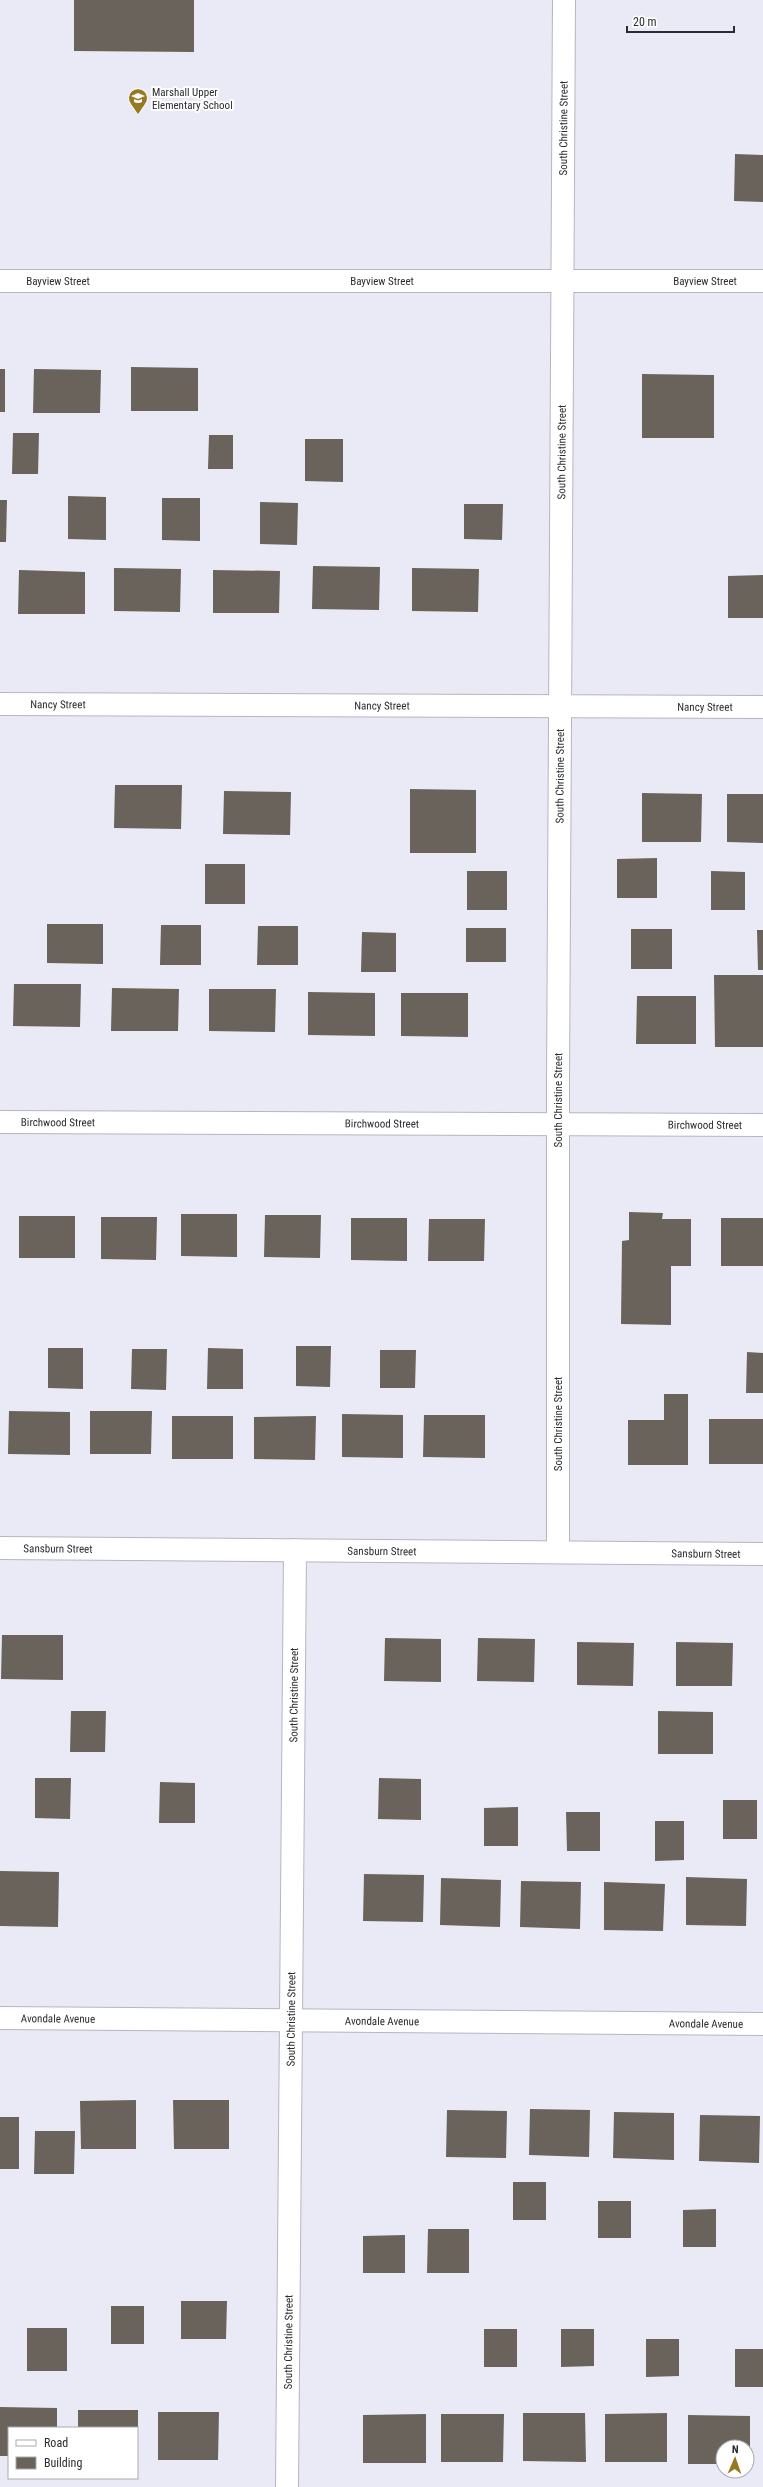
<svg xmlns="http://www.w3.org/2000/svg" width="763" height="2487" viewBox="0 0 763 2487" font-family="'Roboto Condensed',sans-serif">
<rect width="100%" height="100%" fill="#e9eaf5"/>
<g fill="#69635b">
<polygon points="74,0 194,0 194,52 74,51"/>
<polygon points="735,154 763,155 763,202 734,201"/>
<polygon points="131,367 198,368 198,411 131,411"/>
<rect x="0" y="369" width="5" height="43"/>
<polygon points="34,369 101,370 100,413 33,413"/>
<polygon points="642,374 714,375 714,438 642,438"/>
<polygon points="13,433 39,433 38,474 12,474"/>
<polygon points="209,435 233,435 233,469 208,469"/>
<polygon points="305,439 343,439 343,482 305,481"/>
<polygon points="68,496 106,497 106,540 68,539"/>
<polygon points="162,498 200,498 200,541 162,540"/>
<polygon points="0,500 7,500 6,542 0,542"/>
<polygon points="260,502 298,503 297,545 260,544"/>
<polygon points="464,504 503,504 502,540 464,539"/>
<polygon points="313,566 380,567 379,610 312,609"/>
<polygon points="114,568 181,569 180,612 114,611"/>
<polygon points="412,568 479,569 478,612 412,611"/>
<polygon points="19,570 85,572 85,614 18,614"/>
<polygon points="213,570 280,571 279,613 213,613"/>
<polygon points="763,575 763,618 728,618 728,576"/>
<polygon points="115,785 182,785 181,829 114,828"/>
<polygon points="410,789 476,790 476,853 410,853"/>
<polygon points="224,791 291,792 290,835 223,834"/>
<polygon points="642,793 702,794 701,842 642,842"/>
<polygon points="727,794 763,794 763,843 727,842"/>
<polygon points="657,858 657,898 617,898 617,859"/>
<rect x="205" y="864" width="40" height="40"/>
<rect x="467" y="871" width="40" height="39"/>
<polygon points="711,871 745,872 745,910 711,910"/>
<polygon points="47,924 103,924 103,964 47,963"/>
<polygon points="161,925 201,925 201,965 160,965"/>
<polygon points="258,926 298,926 298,965 257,965"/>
<rect x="466" y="928" width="40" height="34"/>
<rect x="631" y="929" width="41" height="40"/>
<polygon points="757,930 763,930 763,970 758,970"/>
<polygon points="362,932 396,933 396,972 361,972"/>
<polygon points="714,975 763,975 763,1047 715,1047"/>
<polygon points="14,984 81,984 80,1027 13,1026"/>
<polygon points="112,988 179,989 178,1031 111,1031"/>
<polygon points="209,989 276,989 275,1032 209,1031"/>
<polygon points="308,992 375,993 375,1036 308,1035"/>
<polygon points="401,993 468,993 468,1037 401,1036"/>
<polygon points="637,996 696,996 696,1044 636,1044"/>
<polygon points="629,1212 663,1213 662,1219 691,1219 691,1266 671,1266 671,1325 621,1324 622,1241 629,1240"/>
<polygon points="181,1214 237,1214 237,1257 181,1256"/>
<polygon points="265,1215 321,1215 320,1258 264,1257"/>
<rect x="19" y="1216" width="56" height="42"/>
<polygon points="101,1217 157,1217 156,1260 101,1259"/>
<polygon points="351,1218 407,1218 407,1261 351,1260"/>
<rect x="721" y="1218" width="42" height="48"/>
<polygon points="429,1219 485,1219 484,1261 428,1261"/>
<polygon points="296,1346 331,1346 330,1387 296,1386"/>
<polygon points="48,1348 83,1348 83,1389 48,1388"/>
<polygon points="208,1348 243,1349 243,1389 207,1389"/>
<polygon points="132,1349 167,1349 166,1390 131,1389"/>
<polygon points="380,1350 416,1350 415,1388 380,1388"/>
<polygon points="747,1352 763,1353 763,1393 746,1393"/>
<polygon points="664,1394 688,1394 688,1465 628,1465 628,1420 664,1420"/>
<polygon points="9,1411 70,1412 70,1455 8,1454"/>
<polygon points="90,1411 152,1411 151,1454 90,1454"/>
<polygon points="342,1414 403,1415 403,1458 342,1457"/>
<polygon points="424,1415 485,1415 485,1458 423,1457"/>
<rect x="172" y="1416" width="61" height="43"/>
<polygon points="316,1416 315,1460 254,1459 254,1417"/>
<rect x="709" y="1419" width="54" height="45"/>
<polygon points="2,1635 63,1635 63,1680 1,1679"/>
<polygon points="385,1638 441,1639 441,1682 384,1681"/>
<polygon points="478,1638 535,1639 534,1682 477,1681"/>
<polygon points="577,1642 634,1643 633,1686 577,1685"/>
<polygon points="676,1642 733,1643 732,1686 676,1686"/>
<polygon points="71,1711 106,1711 105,1752 70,1752"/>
<polygon points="658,1711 713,1712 713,1754 658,1754"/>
<polygon points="35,1778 71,1778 70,1819 35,1818"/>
<polygon points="379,1778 421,1779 421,1820 378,1819"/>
<polygon points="160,1782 195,1783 195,1823 159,1823"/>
<rect x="723" y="1800" width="34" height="39"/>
<polygon points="518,1807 518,1846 484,1846 484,1808"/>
<polygon points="566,1812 600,1812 600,1851 567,1851"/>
<polygon points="655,1821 684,1821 684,1860 655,1861"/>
<polygon points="0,1871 59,1872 58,1927 0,1926"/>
<polygon points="364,1874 424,1875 423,1922 363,1921"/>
<polygon points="686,1877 747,1879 746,1926 686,1925"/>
<polygon points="441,1878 501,1880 500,1927 440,1925"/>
<polygon points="521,1881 581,1882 580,1929 520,1927"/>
<polygon points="604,1882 665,1884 663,1931 604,1930"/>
<polygon points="136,2100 136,2149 81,2149 80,2101"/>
<polygon points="173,2100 229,2100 229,2149 174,2149"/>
<polygon points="530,2109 590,2110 589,2157 529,2155"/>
<polygon points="447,2110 507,2111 506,2158 446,2157"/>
<polygon points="614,2112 674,2113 674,2160 613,2158"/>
<polygon points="700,2115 760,2116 759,2163 699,2161"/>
<rect x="0" y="2117" width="19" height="52"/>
<polygon points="35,2131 75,2131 74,2174 34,2174"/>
<rect x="513" y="2182" width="33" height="38"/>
<rect x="598" y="2201" width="33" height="37"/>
<polygon points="716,2209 716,2247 683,2247 683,2210"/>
<polygon points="428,2229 469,2229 469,2273 427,2273"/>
<polygon points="405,2235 405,2273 363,2273 363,2236"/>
<polygon points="181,2301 227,2301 226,2339 181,2339"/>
<rect x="111" y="2306" width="33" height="38"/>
<rect x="27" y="2328" width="40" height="43"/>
<rect x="484" y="2329" width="33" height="38"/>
<polygon points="561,2329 594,2329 594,2366 561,2367"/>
<polygon points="646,2339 679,2339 679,2376 646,2377"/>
<rect x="735" y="2349" width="28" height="38"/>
<polygon points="0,2407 57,2408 57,2428 9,2428 9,2456 0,2456"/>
<rect x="78" y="2410" width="60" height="18"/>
<polygon points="158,2412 219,2412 218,2460 158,2460"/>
<polygon points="523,2413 585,2413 586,2462 523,2461"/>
<polygon points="667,2413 667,2462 605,2462 605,2414"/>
<polygon points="426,2414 426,2463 363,2463 363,2415"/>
<polygon points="441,2414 504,2414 503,2462 441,2462"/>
<polygon points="688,2415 750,2416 750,2464 747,2464 747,2447 723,2447 723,2464 688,2464"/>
</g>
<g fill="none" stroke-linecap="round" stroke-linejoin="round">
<defs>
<g id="minor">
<path id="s1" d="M0,281H763"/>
<path id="s2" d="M0,704L763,707"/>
<path id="s3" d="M0,1122L763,1125"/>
<path id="s4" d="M0,1548L763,1554"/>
<path id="s5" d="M558,1552V1082L564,0"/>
<path id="s6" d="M287,2487L295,1550"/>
</g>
<g id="tertiary">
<path id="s7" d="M0,2018L763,2024"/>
</g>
</defs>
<use href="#minor" stroke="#b5b6c0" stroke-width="24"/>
<use href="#tertiary" stroke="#b5b6c0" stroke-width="24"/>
<use href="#minor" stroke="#fff" stroke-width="22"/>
<use href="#tertiary" stroke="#fff" stroke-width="22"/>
</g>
<defs>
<symbol id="school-pin" viewBox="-11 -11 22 30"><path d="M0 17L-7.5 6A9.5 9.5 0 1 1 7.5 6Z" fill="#987921" stroke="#fff"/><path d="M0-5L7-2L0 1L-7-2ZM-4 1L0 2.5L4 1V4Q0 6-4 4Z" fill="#fff"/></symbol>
</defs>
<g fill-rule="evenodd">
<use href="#school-pin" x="127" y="87" width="22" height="30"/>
</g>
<g text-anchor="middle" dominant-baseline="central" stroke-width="4" stroke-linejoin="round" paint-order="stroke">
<g font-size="11" fill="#2b2c30" stroke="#fff" text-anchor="start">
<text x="152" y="92">Marshall Upper<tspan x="152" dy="13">Elementary School</tspan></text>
</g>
<g font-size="11" fill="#2b2c30" stroke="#fff">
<text stroke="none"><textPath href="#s5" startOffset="1424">South Christine Street</textPath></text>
<text stroke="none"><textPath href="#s1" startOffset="58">Bayview Street</textPath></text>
<text stroke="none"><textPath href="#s1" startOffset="382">Bayview Street</textPath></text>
<text stroke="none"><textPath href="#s1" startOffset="705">Bayview Street</textPath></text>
<text stroke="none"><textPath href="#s5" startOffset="1100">South Christine Street</textPath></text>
<text stroke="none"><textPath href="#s2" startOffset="58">Nancy Street</textPath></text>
<text stroke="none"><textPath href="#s2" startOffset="382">Nancy Street</textPath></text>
<text stroke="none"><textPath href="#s2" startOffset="705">Nancy Street</textPath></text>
<text stroke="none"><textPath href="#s5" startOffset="776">South Christine Street</textPath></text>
<text stroke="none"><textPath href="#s5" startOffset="452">South Christine Street</textPath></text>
<text stroke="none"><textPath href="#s3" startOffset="58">Birchwood Street</textPath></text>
<text stroke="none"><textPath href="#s3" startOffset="382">Birchwood Street</textPath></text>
<text stroke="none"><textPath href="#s3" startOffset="705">Birchwood Street</textPath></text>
<text transform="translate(558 1424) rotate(-90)">South Christine Street</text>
<text stroke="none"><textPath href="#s4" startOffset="58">Sansburn Street</textPath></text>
<text stroke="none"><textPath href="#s4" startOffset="382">Sansburn Street</textPath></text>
<text stroke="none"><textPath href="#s4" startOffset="706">Sansburn Street</textPath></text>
<text stroke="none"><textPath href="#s6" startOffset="792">South Christine Street</textPath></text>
<text stroke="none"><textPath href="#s7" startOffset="58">Avondale Avenue</textPath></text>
<text stroke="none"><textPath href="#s6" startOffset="468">South Christine Street</textPath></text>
<text stroke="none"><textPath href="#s7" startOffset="382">Avondale Avenue</textPath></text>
<text stroke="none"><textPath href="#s7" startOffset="706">Avondale Avenue</textPath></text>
<text stroke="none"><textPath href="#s6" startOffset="145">South Christine Street</textPath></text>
</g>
</g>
<rect x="8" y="2427" width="130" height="52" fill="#ffffff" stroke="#aaabac"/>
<rect x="16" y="2440" width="20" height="6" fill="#ffffff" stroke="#aaabac"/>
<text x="44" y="2447" font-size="12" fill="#2b2c30">Road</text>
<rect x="16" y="2457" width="20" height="12" fill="#69635b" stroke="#aaabac"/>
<text x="44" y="2467" font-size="12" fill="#2b2c30">Building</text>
<g transform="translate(735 2459) rotate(2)"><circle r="19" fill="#ffffff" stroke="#aaabac"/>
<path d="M0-3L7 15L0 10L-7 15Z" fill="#987921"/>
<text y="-6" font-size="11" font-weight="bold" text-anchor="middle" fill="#2b2c30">N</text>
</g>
<path d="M627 26v6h107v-6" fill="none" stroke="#2b2c30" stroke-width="2"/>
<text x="633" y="26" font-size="12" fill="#2b2c30" stroke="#ffffff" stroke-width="3" paint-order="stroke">20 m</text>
</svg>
